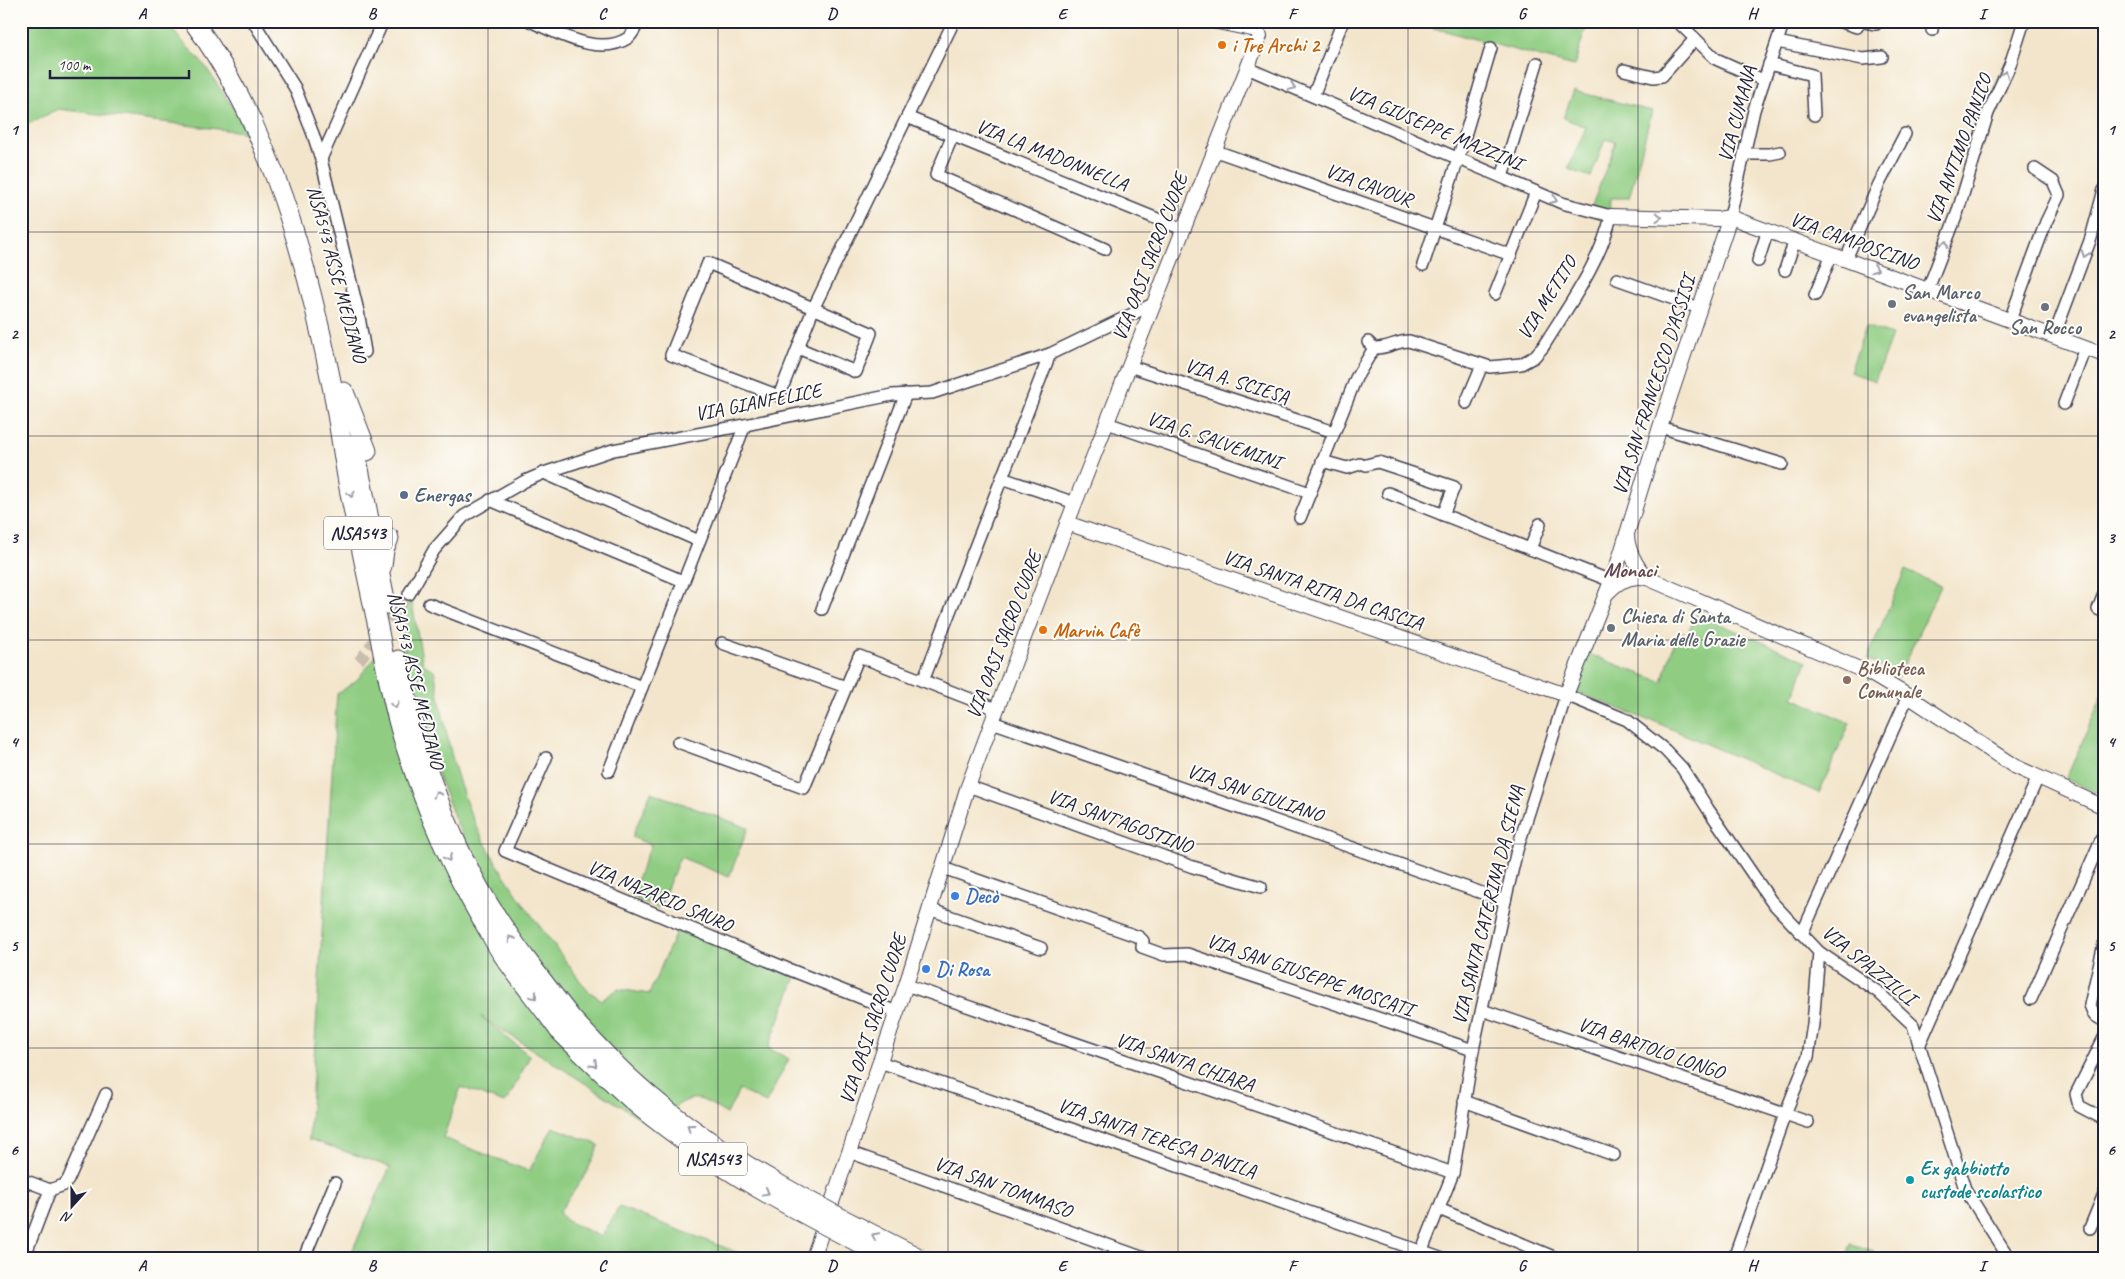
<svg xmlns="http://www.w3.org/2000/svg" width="2125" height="1279" viewBox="0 0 2125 1279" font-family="Caveat,sans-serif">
<rect width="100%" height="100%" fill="#fdfcf7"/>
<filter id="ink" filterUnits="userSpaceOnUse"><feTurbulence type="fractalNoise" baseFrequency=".02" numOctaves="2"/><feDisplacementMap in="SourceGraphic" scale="10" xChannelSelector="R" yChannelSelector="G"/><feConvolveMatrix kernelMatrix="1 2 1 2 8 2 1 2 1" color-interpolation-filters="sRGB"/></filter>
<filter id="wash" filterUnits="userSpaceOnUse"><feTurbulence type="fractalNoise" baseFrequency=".0096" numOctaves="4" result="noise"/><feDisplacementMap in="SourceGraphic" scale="20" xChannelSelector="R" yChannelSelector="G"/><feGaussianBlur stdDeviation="1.12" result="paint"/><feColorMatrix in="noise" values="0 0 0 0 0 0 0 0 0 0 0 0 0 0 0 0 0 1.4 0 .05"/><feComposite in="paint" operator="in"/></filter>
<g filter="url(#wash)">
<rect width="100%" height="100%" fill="#f3e5cb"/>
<g fill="#90cd83" stroke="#59785f">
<polygon points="21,21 164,21 205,66 250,133 58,109 21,128"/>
<polygon points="1408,21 1588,21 1574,66"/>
<polygon points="1574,91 1652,111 1629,198 1611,198 1610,212 1591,208 1616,142 1605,139 1591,177 1568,169 1586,127 1563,118"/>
<polygon points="1866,326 1892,335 1875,381 1850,372"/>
<polygon points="1905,570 1941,586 1898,677 1867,659"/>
<path d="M411,597L423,664L434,670C443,714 450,760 466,802C491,868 546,933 587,990L602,1000L618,989L649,994L678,928L796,977L768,1048L789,1059L766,1103L739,1090L727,1114C719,1110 708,1101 699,1099C682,1096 664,1117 652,1126L480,1016L530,1056L509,1097L504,1103L461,1087L443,1138L529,1171L553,1127L599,1145L586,1174L559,1212L565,1220L601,1237L619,1207L752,1258H349L390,1167L309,1139L337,694L356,681L377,655L398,740L500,911L457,824L439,778L415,697L405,656L400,615Z"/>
<polygon points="1696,614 1807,661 1793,698 1850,723 1819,793 1651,720 1650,721 1575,691 1589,654 1662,682 1678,631 1688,634"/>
<polygon points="2102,696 2104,697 2104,796 2066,779"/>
<polygon points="651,792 748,828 729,877 680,857 659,908 630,896 651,845 632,837"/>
<polygon points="1851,1244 1874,1251 1872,1258 1846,1258"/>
</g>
</g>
<g filter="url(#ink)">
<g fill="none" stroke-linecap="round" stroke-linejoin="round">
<polyline stroke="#c9beae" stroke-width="11" stroke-dasharray="11 5.5" stroke-linecap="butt" points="359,661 409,594"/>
<defs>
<g id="minor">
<polyline points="253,21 295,88 313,134 321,159 358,311 365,352"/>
<path d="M530,21C558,33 599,57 628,38C633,34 636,26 639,21"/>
<polyline points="1677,21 1716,59 1763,80"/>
<polyline points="1838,21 1857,27 1860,21 1876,24"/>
<polyline points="2103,21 2104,21"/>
<polyline points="1932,30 1933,21"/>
<polyline points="1777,42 1863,59 1882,57"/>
<polyline points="1769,64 1812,75 1814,115"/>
<path d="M1247,68L1562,203L1611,216C1600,264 1568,306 1543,347L1534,357L1521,364L1490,367L1409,341C1397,341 1386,349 1374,348L1368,342"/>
<polyline points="1624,70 1653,77 1662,76 1695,39"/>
<polyline points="1313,96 1343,21"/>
<polyline points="907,117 1182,229"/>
<polyline points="953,135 936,175 1105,249"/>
<polyline points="1213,150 1511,255"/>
<polyline points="1745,154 1770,154 1780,152"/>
<polyline points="321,159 383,21"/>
<polyline points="1502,177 1537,63"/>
<polyline points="1730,217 1754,110 1784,21"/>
<polyline points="1846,259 1879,184 1905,134"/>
<polyline points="1758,261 1768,230"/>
<polyline points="1423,265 1458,159 1491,48"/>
<polyline points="1785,270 1795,240"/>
<polyline points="1617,279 1699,308"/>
<polyline points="1928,289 1957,214 1988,113 2010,65 2024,21"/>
<polyline points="1495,294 1536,192"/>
<polyline points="1815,295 1832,254"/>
<polyline points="2010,320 2046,222 2059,195 2053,181 2035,169"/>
<polyline points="2054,336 2091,238 2104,190"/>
<polyline points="798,348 856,372 871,333 708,263 671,355 779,396 814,307 954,21"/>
<polyline points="1129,366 1334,432"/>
<polyline points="1466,403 1482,365"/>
<polyline points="2064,404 2085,348"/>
<polyline points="1107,423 1310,493"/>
<polyline points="1660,427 1782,464"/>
<polyline points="1322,461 1347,468 1360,464"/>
<polyline points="1366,465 1378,462 1454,487 1443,515"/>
<polyline points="544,473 699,541"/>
<polyline points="1002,478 1075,503"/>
<polyline points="1388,493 1611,581"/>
<polyline points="490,500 683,581"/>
<polyline points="1300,518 1356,378 1374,348"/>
<polyline points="1530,549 1540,524"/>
<polyline points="409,594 434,550 464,516 525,481 544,473 613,450 745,425 892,395 932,393 1050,354 1153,304"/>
<polyline points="2104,594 2098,609 2104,612"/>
<polyline points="429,604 642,687"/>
<polyline points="822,609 906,394"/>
<polyline points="722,643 846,687"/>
<polyline points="923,681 1050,354"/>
<polyline points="992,722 1505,901"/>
<polyline points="678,742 804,788 859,656 996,709"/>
<polyline points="546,758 505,851 788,969 897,1012"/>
<polyline points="609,771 745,425"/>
<polyline points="968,786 1193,867 1261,887"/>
<polyline points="943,868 1139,937 1143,941 1142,947 1164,955 1187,954 1473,1050"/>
<polyline points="929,909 1041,948"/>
<polyline points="1802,934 1908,696"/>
<polyline points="2104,944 2090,1005 2094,1015 2104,1021"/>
<polyline points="906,985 1453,1173"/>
<polyline points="2031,999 2104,833"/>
<polyline points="1482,1010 1808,1122"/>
<polyline points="2104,1038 2076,1094 2079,1106 2104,1119"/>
<polyline points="1919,1046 2038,777"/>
<polyline points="880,1062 1440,1258"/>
<polyline points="1464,1101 1614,1155"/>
<polyline points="849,1152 1144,1258"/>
<polyline points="21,1179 50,1190 24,1258"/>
<polyline points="50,1190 64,1185 68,1180 106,1094"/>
<polyline points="1439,1209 1556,1258"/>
<polyline points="2090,1228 2104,1194"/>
<polyline points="304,1258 335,1183"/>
<polyline points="1419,1258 1453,1173 1473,1050 1505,901 1517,850 1566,695 1627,720 1665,750 1682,768 1708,809 1771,901 1819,952 1878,992 1913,1025 1965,1189 2009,1258"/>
<polyline points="1734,1258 1785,1114 1808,1057 1813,1024 1819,952"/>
</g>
<g id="tertiary">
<polyline points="1213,21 1256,30"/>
<polyline points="1611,216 1718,219 1730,217 2104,355"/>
<polyline points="1067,523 1566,695 1617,566 1660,427 1730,217"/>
<path d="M1627,534C1627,549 1636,567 1647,578"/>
<path d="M1606,594C1617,582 1631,574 1647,578L1871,674L1908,696L2014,766L2104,807"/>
<polyline points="813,1258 906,985 967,789 992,722 1075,503 1260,36"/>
</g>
<g id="trunk">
<path d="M193,21C272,129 307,261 333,391C339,423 343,455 349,488C358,534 368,580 378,627C385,664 392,702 403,738C423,802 448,861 481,918C489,930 495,944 503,955C521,981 541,1005 559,1030"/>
<polyline points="344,392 367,451"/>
<polyline points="354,444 386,604"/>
<polyline points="382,566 384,550 389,538"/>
<path d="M398,660C416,745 444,831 489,905C514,945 543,982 572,1019"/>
</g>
</defs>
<use href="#minor" stroke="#413f51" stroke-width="14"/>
<use href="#tertiary" stroke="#413f51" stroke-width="16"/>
<use href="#trunk" stroke="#413f51" stroke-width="21"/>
<use href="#minor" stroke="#fff" stroke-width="11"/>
<use href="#tertiary" stroke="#fff" stroke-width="14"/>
<use href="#trunk" stroke="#fff" stroke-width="19"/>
<defs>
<g id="trunk-bridge">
<path d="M572,1019C597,1046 622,1073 650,1096C730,1164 826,1211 919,1258"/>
<path d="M559,1030C585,1056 611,1082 639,1106C714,1168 802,1214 889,1258"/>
</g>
</defs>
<use href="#trunk-bridge" stroke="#413f51" stroke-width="21" stroke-linecap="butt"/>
<use href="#trunk-bridge" stroke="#fff" stroke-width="19"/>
</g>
<defs><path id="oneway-chevron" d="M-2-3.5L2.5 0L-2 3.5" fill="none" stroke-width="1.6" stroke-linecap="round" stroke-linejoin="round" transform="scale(1.25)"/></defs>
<g stroke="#9c9ca7">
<use href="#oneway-chevron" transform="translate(2005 74) rotate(-66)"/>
<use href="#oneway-chevron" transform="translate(1292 87) rotate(23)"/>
<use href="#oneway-chevron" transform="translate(1554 200) rotate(23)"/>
<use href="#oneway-chevron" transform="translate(1659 217) rotate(2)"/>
<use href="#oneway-chevron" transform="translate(1945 244) rotate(-68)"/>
<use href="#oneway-chevron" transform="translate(2085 254) rotate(110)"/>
<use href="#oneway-chevron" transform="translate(1875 269) rotate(20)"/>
<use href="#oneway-chevron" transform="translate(351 494) rotate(79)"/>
<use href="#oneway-chevron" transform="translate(395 705) rotate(75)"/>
<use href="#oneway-chevron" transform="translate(437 794) rotate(-109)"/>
<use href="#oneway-chevron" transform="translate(448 858) rotate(65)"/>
<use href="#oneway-chevron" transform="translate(511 939) rotate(-123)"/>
<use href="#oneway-chevron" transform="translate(534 996) rotate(53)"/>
<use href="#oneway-chevron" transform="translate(594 1064) rotate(44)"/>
<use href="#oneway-chevron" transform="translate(690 1127) rotate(-144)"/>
<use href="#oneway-chevron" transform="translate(766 1192) rotate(29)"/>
<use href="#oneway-chevron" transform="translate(875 1236) rotate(-153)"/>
</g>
</g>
<path fill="none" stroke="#22223b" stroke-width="1" stroke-opacity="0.55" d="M258,21V1258M488,21V1258M718,21V1258M948,21V1258M1178,21V1258M1408,21V1258M1638,21V1258M1868,21V1258M21,232H2104M21,436H2104M21,640H2104M21,844H2104M21,1048H2104"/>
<g fill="#e8710a" stroke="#fdfcf7" stroke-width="2">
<circle cx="1222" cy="45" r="5"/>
<circle cx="1043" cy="630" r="5"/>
</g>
<g fill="#6b7280" stroke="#fdfcf7" stroke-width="2">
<circle cx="1892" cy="304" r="5"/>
<circle cx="2045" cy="307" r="5"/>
<circle cx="1611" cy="628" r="5"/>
</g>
<circle fill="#5c6f8a" stroke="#fdfcf7" stroke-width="2" cx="404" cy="495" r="5"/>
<circle fill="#8d6e63" stroke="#fdfcf7" stroke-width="2" cx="1847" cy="680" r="5"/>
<g fill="#3f7fe0" stroke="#fdfcf7" stroke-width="2">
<circle cx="955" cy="896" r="5"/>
<circle cx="926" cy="969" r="5"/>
</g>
<circle fill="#0f9aa8" stroke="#fdfcf7" stroke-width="2" cx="1910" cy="1180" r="5"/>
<g text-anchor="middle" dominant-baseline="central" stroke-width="4" stroke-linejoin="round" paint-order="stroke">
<g fill="#fdfcf7" stroke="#646373" stroke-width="1">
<rect x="324" y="516.5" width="68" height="33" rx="4"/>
<rect x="679" y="1142.5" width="68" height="33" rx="4"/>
</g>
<g font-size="19" font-weight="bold" fill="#22223b">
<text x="358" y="533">NSA543</text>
<text x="713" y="1159">NSA543</text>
</g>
<g font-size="20" font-weight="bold" fill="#c56008" stroke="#fdfcf7" text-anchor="start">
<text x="1232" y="45">i Tre Archi 2</text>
<text x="1053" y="630">Marvin Cafè</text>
</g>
<g font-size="20" fill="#22223b" stroke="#fdfcf7">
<text transform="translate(1737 114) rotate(-75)">VIA CUMANA</text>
<text transform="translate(1435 128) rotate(23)">VIA GIUSEPPE MAZZINI</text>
<text transform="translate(1959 149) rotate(-70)">VIA ANTIMO PANICO</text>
<text transform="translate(1052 155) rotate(22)">VIA LA MADONNELLA</text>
<text transform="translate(1369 185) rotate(20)">VIA CAVOUR</text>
<text transform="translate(1854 241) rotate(20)">VIA CAMPOSCINO</text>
<text transform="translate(1150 257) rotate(-69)">VIA OASI SACRO CUORE</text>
<text transform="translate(337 274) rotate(75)">NSA543 ASSE MEDIANO</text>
<text transform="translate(1547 298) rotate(-58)">VIA METITO</text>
<text transform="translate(1237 381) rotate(18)">VIA A. SCIESA</text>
<text transform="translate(1654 385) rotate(-72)">VIA SAN FRANCESCO D'ASSISI</text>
<text transform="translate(758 402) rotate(-11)">VIA GIANFELICE</text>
<text transform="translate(1214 440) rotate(19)">VIA G. SALVEMINI</text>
<text transform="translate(1323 590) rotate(19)">VIA SANTA RITA DA CASCIA</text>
<text transform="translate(1004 635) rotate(-69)">VIA OASI SACRO CUORE</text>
<text transform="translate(416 680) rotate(76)">NSA543 ASSE MEDIANO</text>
<text transform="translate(1255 793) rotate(19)">VIA SAN GIULIANO</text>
<text transform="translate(1120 821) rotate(20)">VIA SANT'AGOSTINO</text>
<text transform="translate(660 896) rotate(23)">VIA NAZARIO SAURO</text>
<text transform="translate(1488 905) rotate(-76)">VIA SANTA CATERINA DA SIENA</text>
<text transform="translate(1869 965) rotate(39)">VIA SPAZZILLI</text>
<text transform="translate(1310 975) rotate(19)">VIA SAN GIUSEPPE MOSCATI</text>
<text transform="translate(873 1019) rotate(-72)">VIA OASI SACRO CUORE</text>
<text transform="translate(1651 1048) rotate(19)">VIA BARTOLO LONGO</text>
<text transform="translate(1185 1062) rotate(19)">VIA SANTA CHIARA</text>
<text transform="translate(1157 1138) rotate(19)">VIA SANTA TERESA D'AVILA</text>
<text transform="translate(1003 1187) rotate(20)">VIA SAN TOMMASO</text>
</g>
<g font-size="20" font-weight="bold" fill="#5b616d" stroke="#fdfcf7" text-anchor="start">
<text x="1902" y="292">San Marco<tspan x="1902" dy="23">evangelista</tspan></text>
<text x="2045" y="327" text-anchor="middle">San Rocco</text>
<text x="1621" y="616">Chiesa di Santa<tspan x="1621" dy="23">Maria delle Grazie</tspan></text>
</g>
<g font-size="20" font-weight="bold" fill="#4e5e75" stroke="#fdfcf7" text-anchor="start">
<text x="414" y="495">Energas</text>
</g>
<g font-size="20" font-weight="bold" fill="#785e54" stroke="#fdfcf7" text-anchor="start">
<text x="1857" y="668">Biblioteca<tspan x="1857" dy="23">Comunale</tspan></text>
</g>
<g font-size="20" font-weight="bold" fill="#366cbe" stroke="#fdfcf7" text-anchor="start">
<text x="965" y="896">Decò</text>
<text x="936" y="969">Di Rosa</text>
</g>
<g font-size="20" font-weight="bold" fill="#0d838f" stroke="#fdfcf7" text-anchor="start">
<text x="1920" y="1168">Ex gabbiotto<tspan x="1920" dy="23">custode scolastico</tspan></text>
</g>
<g font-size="21" font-weight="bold" fill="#654853" stroke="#fdfcf7">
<text x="1630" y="570">Monaci</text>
</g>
</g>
<rect width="2125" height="1279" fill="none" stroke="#fdfcf7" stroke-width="55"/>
<g transform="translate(72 1206) rotate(201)" stroke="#fdfcf7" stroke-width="4" paint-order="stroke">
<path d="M0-4L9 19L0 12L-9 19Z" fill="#22223b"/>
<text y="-8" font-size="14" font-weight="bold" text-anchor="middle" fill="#22223b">N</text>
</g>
<path d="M50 70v8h139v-8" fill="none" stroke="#22223b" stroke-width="2.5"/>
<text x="58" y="70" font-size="15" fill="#22223b" stroke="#fdfcf7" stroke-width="4" paint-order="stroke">100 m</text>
<rect x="28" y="28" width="2070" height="1224" fill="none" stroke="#22223b" stroke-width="2"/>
<g font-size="16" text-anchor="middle" font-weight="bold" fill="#22223b">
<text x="142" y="19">A</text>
<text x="372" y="19">B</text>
<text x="602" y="19">C</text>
<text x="832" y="19">D</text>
<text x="1062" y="19">E</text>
<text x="1292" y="19">F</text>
<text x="1522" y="19">G</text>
<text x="1752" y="19">H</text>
<text x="1982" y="19">I</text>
<text x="14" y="135">1</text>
<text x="2111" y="135">1</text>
<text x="14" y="339">2</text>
<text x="2111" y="339">2</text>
<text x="14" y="543">3</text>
<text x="2111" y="543">3</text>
<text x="14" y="747">4</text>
<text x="2111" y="747">4</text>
<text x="14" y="951">5</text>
<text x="2111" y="951">5</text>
<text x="14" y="1155">6</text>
<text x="2111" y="1155">6</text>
<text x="142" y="1271">A</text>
<text x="372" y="1271">B</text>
<text x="602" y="1271">C</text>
<text x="832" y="1271">D</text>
<text x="1062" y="1271">E</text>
<text x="1292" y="1271">F</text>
<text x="1522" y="1271">G</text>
<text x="1752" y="1271">H</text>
<text x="1982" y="1271">I</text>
</g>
</svg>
